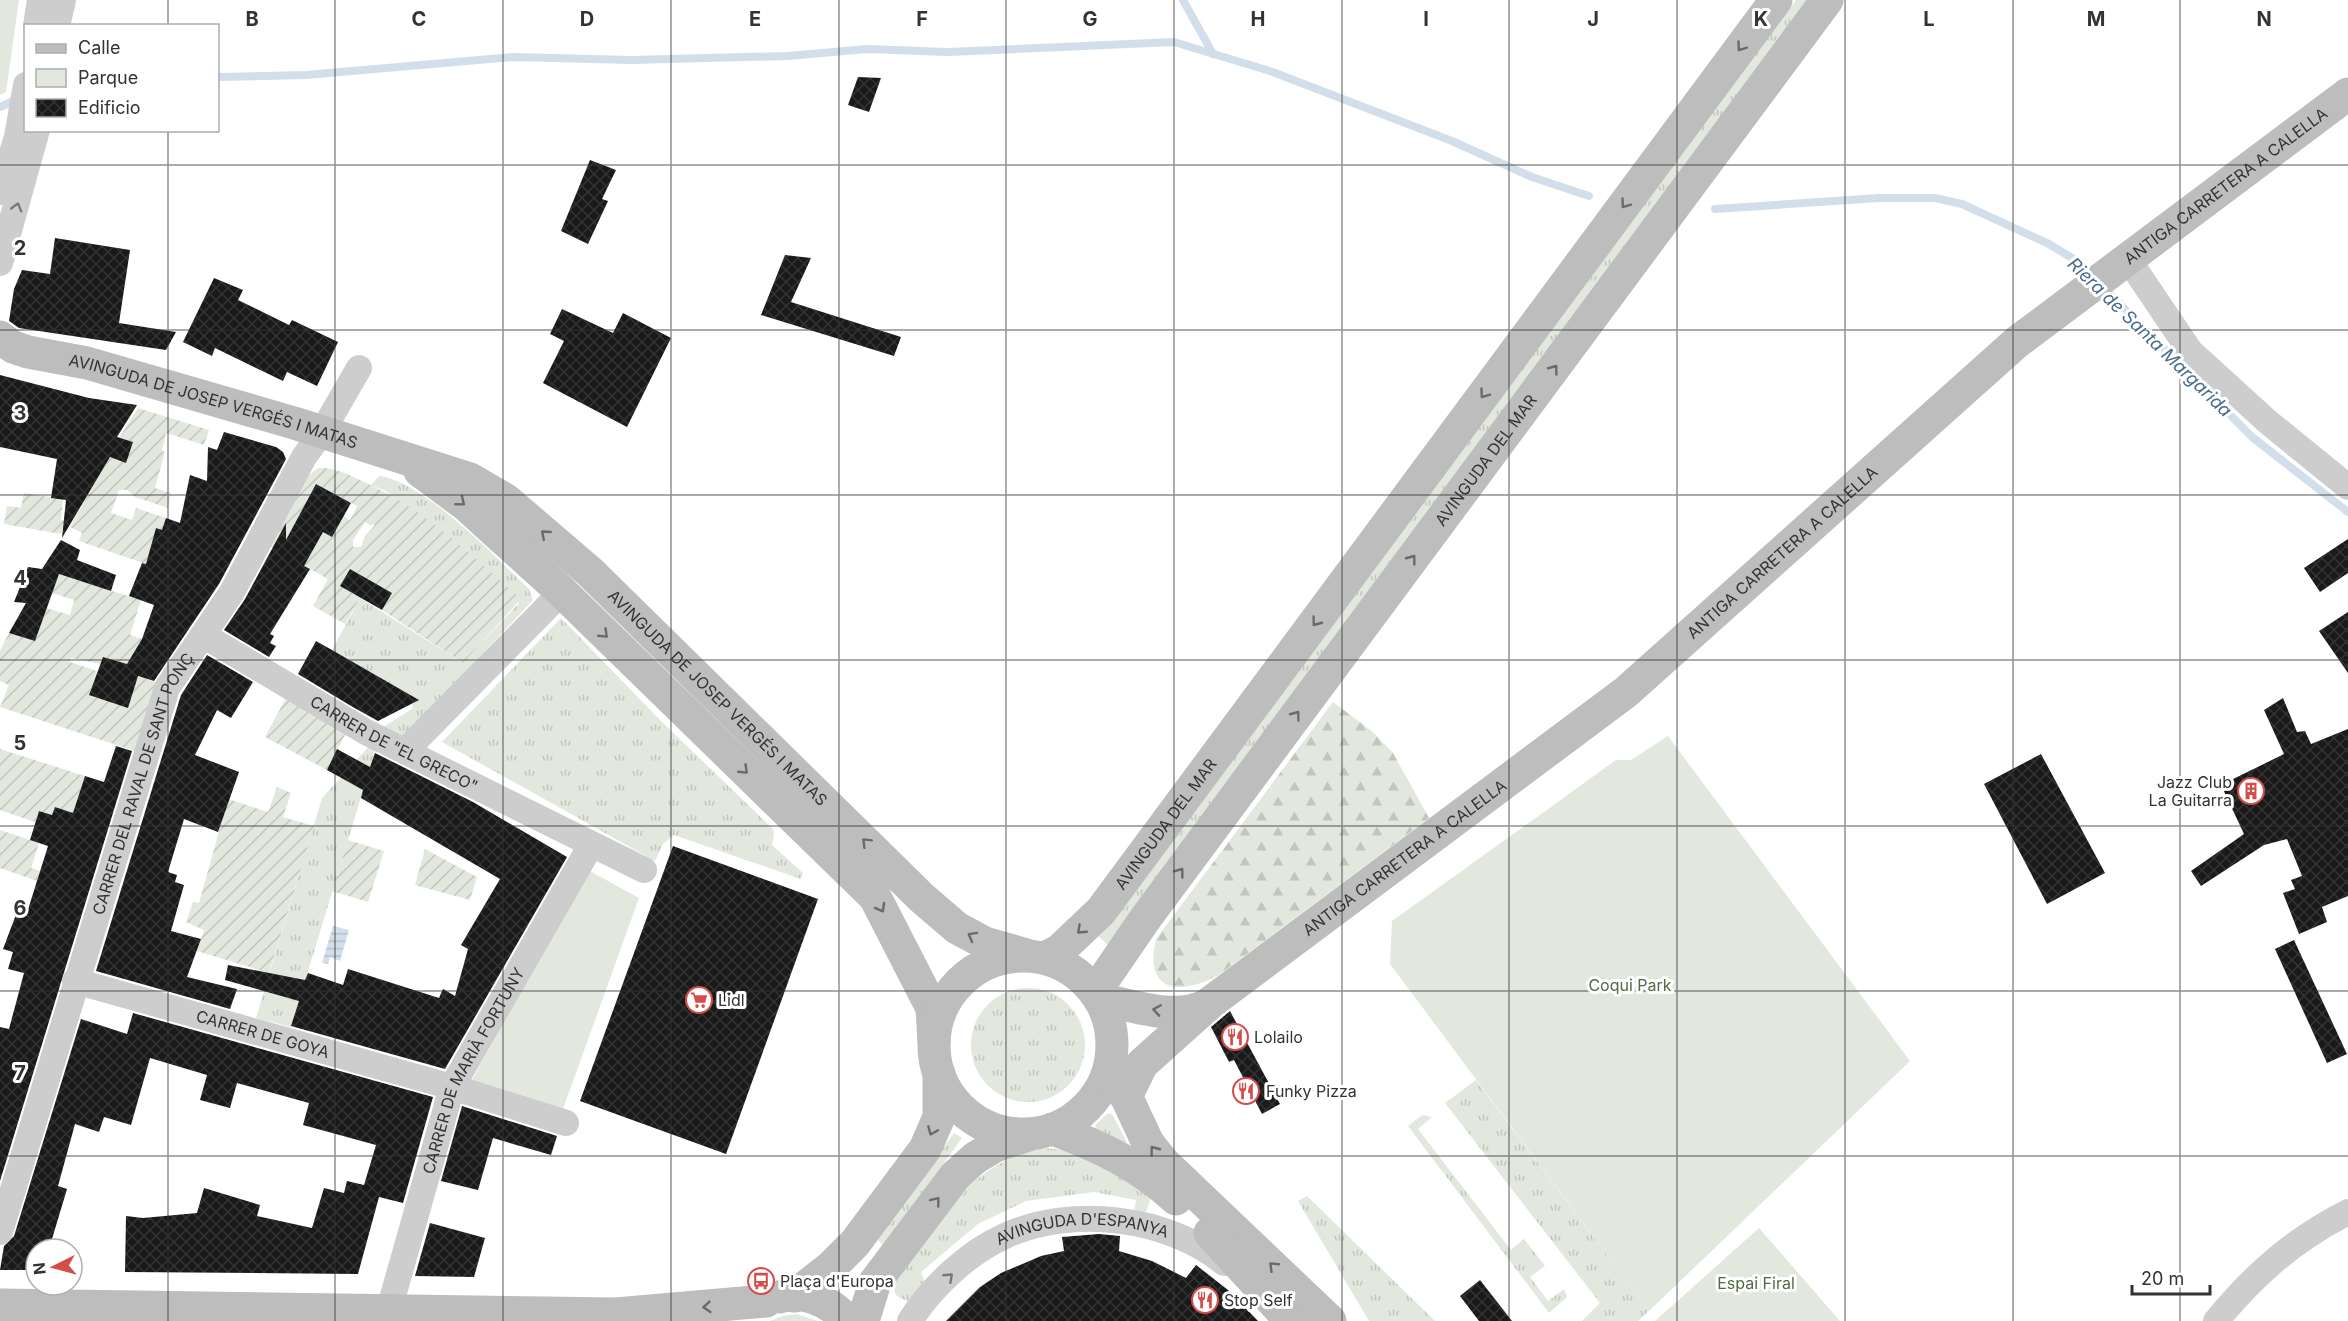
<svg xmlns="http://www.w3.org/2000/svg" width="2348" height="1321" viewBox="0 0 2348 1321" font-family="Inter,sans-serif">
<defs>
<pattern id="grass-tufts" width="24" height="20" patternUnits="userSpaceOnUse" patternTransform="scale(1.5)"><rect width="24" height="20" fill="#e2e8dd"/><path d="M3 7l-1-3M5 7V3M7 7l1-3M15 17l-1-3M17 17v-4M19 17l1-3" fill="none" stroke="#c2c7be"/></pattern>
<pattern id="forest-firs" width="22" height="20" patternUnits="userSpaceOnUse" patternTransform="scale(1.5)"><rect width="22" height="20" fill="#e2e8dd"/><path d="M5 1l3.5 6h-7zM16 11l3.5 6h-7z" fill="#c2c7be"/></pattern>
<pattern id="garden-furrows" width="10" height="10" patternUnits="userSpaceOnUse" patternTransform="scale(1.5)"><rect width="10" height="10" fill="#e2e8dd"/><path d="M-1 1l2-2M0 10L10 0M9 11l2-2" fill="none" stroke="#c2c7be"/></pattern>
<pattern id="water-rules" width="6" height="5" patternUnits="userSpaceOnUse" patternTransform="scale(1.5)"><rect width="6" height="5" fill="#d2dfeb"/><path d="M0 2.5h6" fill="none" stroke="#b5c0ca"/></pattern>
<pattern id="building-cross-hatch" width="8" height="8" patternUnits="userSpaceOnUse" patternTransform="scale(1.5)"><rect width="8" height="8" fill="#1a1a1a"/><path d="M0 0l8 8M0 8l8-8" fill="none" stroke="#333"/></pattern>
</defs>
<rect width="100%" height="100%" fill="#fff"/>
<g fill="url(#grass-tufts)">
<polygon points="1796,0 1815,0 1109,946 1096,934"/>
<path d="M379,476C423,481 497,558 529,589L533,600L404,738L380,729L412,709L414,697L332,650L360,598L463,663L519,603L386,491L371,485Z"/>
<polygon points="561,618 661,721 773,829 774,835 772,845 803,873 801,879 674,835 663,844 655,861 442,742"/>
<polygon points="370,745 376,748 291,1027 256,1018 322,798"/>
<circle cx="1028" cy="1045" r="57"/>
<polygon points="1476,1080 1649,1311 1638,1321 1582,1321 1600,1303 1445,1103"/>
<polygon points="1107,1114 1112,1114 1127,1142 1122,1143 1095,1129 1096,1124"/>
<polygon points="1422,1115 1432,1117 1418,1129 1511,1250 1524,1239 1545,1266 1530,1277 1548,1301 1564,1289 1567,1297 1549,1313 1408,1126"/>
<polygon points="954,1133 962,1138 884,1246 876,1238"/>
<path d="M1042,1148C1091,1149 1114,1171 1151,1198L1145,1214L1134,1212L1136,1200L1094,1192L1026,1201L978,1224L921,1272L925,1283L908,1301C898,1298 894,1295 893,1285C937,1224 964,1166 1042,1148Z"/>
<polygon points="1307,1196 1435,1321 1369,1321 1298,1201"/>
<polygon points="797,1314 818,1321 770,1321 782,1316"/>
</g>
<path fill="url(#forest-firs)" d="M1333,702L1373,732L1393,753L1429,818L1220,974C1204,984 1166,998 1156,973C1151,962 1154,950 1156,939Z"/>
<g fill="#e2e8dd">
<polygon points="0,0 19,0 6,92 0,95"/>
<polygon points="1668,736 1910,1061 1649,1311 1390,964 1392,921 1616,760 1631,760"/>
<polygon points="588,870 639,898 563,1109 471,1082"/>
<polygon points="1759,1228 1840,1321 1655,1321"/>
</g>
<g fill="url(#garden-furrows)" fill-rule="evenodd">
<polygon points="138,408 209,430 204,445 166,433 162,451 165,452 155,488 171,493 168,508 135,497 127,490 119,490 111,513 132,520 136,508 166,518 162,530 156,529 152,566 79,541 82,533 70,527 109,457 126,462 133,442 119,438"/>
<path d="M318,468C334,467 348,474 362,481C424,508 471,555 521,599L463,663L382,610L392,593L350,569L340,586L360,598L345,624L313,606L328,579L269,546L308,476ZM316,484L357,506L350,520L344,516L332,537L323,532L316,544L291,531ZM365,522L370,525L374,524V526L365,536L361,547H353V540Z"/>
<polygon points="24,493 63,499 61,520 65,521 61,534 4,524 7,506 21,508"/>
<polygon points="58,574 141,600 130,635 142,639 127,664 103,657 100,664 71,658 70,662 97,671 89,695 131,674 161,684 138,752 0,707 9,685 0,681 0,651 9,633 35,641 46,608 70,615 74,600 52,593"/>
<polygon points="286,698 347,731 327,770 265,737"/>
<polygon points="0,749 85,776 73,813 55,807 52,815 39,811 35,822 0,810"/>
<polygon points="277,787 291,793 283,817 314,826 269,973 197,951 204,930 186,922 193,902 199,903 228,799 268,812"/>
<polygon points="0,830 39,843 31,868 40,871 37,881 0,868"/>
<polygon points="348,840 384,851 368,902 332,891"/>
<polygon points="425,849 477,877 470,900 415,885"/>
</g>
<polygon fill="url(#water-rules)" points="333,926 349,930 340,961 330,957 328,964 322,963"/>
<g fill="none" stroke-linecap="round" stroke-linejoin="round">
<g stroke="#d2dfeb" stroke-width="8">
<polyline points="1183,0 1213,54"/>
<polyline points="218,77 306,75 514,57 632,60 788,56 867,49 948,52 1174,42 1270,71 1452,141 1532,177 1589,196"/>
<polyline points="0,107 18,99"/>
<polyline points="1715,209 1879,198 1935,198 1962,204 2049,244 2077,261 2092,276"/>
<polyline points="2103,287 2252,437 2348,512"/>
</g>
</g>
<g fill="url(#building-cross-hatch)">
<polygon points="858,77 881,78 869,112 848,105"/>
<polygon points="590,160 616,170 602,199 608,201 588,244 561,231"/>
<polygon points="55,238 130,250 119,323 176,332 166,350 19,328 9,321 14,289 22,270 50,274"/>
<polygon points="785,255 811,258 791,302 901,337 894,356 761,315"/>
<polygon points="214,278 243,290 238,300 289,325 292,320 338,342 317,386 287,372 283,381 215,348 212,356 183,342"/>
<polygon points="562,309 613,333 623,313 671,338 627,427 543,383 564,341 550,334"/>
<polygon points="0,375 89,398 137,405 117,437 133,442 126,463 110,457 62,538 66,500 51,498 57,459 0,447"/>
<polygon points="224,432 276,447 283,452 286,459 219,584 154,681 138,676 128,708 89,695 103,657 127,664 142,639 154,605 129,596 142,563 146,564 156,528 162,530 166,518 180,523 190,475 207,481 208,447 217,450"/>
<polygon points="316,484 351,503 332,537 323,532 304,566 310,569 270,634 274,636 270,643 276,646 269,657 224,630 245,599 286,523 286,540"/>
<polygon points="2348,539 2348,573 2320,592 2304,568"/>
<polygon points="61,540 80,550 77,560 116,575 111,591 59,574 35,641 9,633 26,603 14,602 28,567 42,569"/>
<polygon points="350,569 392,593 382,610 340,586"/>
<polygon points="2348,612 2348,673 2319,631"/>
<polygon points="316,641 332,650 419,700 378,721 351,706 298,674"/>
<polygon points="207,655 253,682 231,718 217,710 195,755 239,772 218,832 184,819 168,872 177,875 175,882 184,885 171,931 201,939 187,977 237,989 230,1009 96,971 181,695"/>
<polygon points="2283,698 2297,732 2305,731 2311,744 2348,729 2348,896 2322,907 2327,922 2299,934 2283,893 2295,889 2291,880 2302,876 2287,839 2264,845 2201,886 2191,871 2244,834 2221,785 2284,754 2264,710"/>
<polygon points="116,746 132,751 0,1181 0,1027 9,1029 24,973 8,969 13,952 3,949 17,912 26,916 48,846 30,840 39,811 52,815 55,807 73,813 85,776 104,782"/>
<polygon points="337,749 370,767 375,753 473,802 567,857 445,1069 291,1026 299,1001 225,980 228,965 305,980 308,973 343,985 348,969 439,998 443,989 455,996 468,949 461,945 500,879 361,798 363,790 327,770"/>
<polygon points="2041,754 2105,873 2047,904 1984,784"/>
<polygon points="673,846 818,899 726,1154 580,1101"/>
<polygon points="2294,940 2347,1054 2327,1063 2275,949"/>
<polygon points="1230,1011 1280,1104 1262,1114 1234,1060 1229,1062 1211,1027"/>
<polygon points="133,1013 433,1097 403,1203 379,1197 358,1274 125,1272 126,1216 143,1218 197,1213 204,1188 260,1205 257,1216 312,1228 324,1188 344,1193 347,1181 364,1185 376,1145 303,1125 309,1103 237,1083 230,1108 200,1100 207,1075 150,1058 131,1125 104,1117 99,1132 75,1124 58,1186 67,1189 49,1249 36,1249 36,1270 0,1270 4,1246 14,1236 81,1019 127,1034"/>
<polygon points="462,1106 557,1136 551,1155 493,1138 478,1190 441,1181"/>
<polygon points="430,1223 485,1238 474,1277 415,1276"/>
<polygon points="1099,1234 1120,1236 1119,1251 1152,1261 1186,1278 1196,1265 1228,1290 1258,1321 946,1321 980,1287 1001,1273 1041,1256 1064,1251 1062,1237"/>
<polygon points="1480,1280 1512,1321 1479,1321 1460,1296"/>
</g>
<g fill="none" stroke-linecap="round" stroke-linejoin="round">
<g stroke="#cdcdcd" stroke-width="26">
<polyline points="36,26 40,0"/>
<polyline points="57,26 63,0"/>
<polyline points="0,192 17,137 26,85"/>
<polyline points="2128,259 2190,351 2268,422 2348,487"/>
<polyline points="0,263 37,130"/>
<path id="s1" d="M203,635L366,732L644,870"/>
<polyline points="405,751 562,592"/>
<path id="s2" d="M75,981L452,1087L566,1123"/>
<path id="s3" d="M0,1232L167,688L232,592L304,457L322,432L359,368"/>
<path id="s4" d="M389,1310L452,1087L591,845"/>
<path id="s5" d="M910,1321C931,1287 969,1252 1005,1236C1072,1205 1168,1217 1224,1263"/>
<path d="M2216,1321C2255,1274 2293,1240 2348,1212"/>
</g>
<g stroke="#bdbdbd" stroke-width="33">
<path id="s6" d="M0,337L13,347L28,352L87,363L294,423L470,479L506,500L590,572L922,898L957,928L985,943L1027,955"/>
<polyline points="420,471 466,505 562,592 875,897 932,1008 934,1041"/>
<circle cx="1023" cy="1045" r="89"/>
<path id="s7" d="M1045,958L1060,950L1101,911L1776,0"/>
<path id="s8" d="M1095,992L1145,919L1827,0"/>
<path d="M1101,1000C1135,1005 1174,1022 1207,1005"/>
<polyline points="1111,1080 1126,1096 1148,1143 1163,1162 1330,1321"/>
<path id="s9" d="M1126,1096L1142,1064L1211,1002L1626,692L2017,342L2348,94"/>
<path d="M1053,1129C1099,1146 1140,1165 1176,1199"/>
<polyline points="1210,1233 1291,1321"/>
<polyline points="794,1296 831,1267 855,1243 925,1149 939,1117 939,1074"/>
<path d="M779,1297C803,1289 832,1302 847,1321"/>
<polyline points="0,1305 616,1314 766,1301"/>
<polyline points="863,1321 875,1282 955,1176 975,1158 995,1146 1028,1135"/>
</g>
</g>
<defs><path id="oneway-chevron" d="M-2-3.5L2.5 0L-2 3.5" fill="none" stroke-width="1.6" stroke-linecap="round" stroke-linejoin="round" transform="scale(1.5)"/></defs>
<g stroke="#6a6a6a">
<use href="#oneway-chevron" transform="translate(1741 47) rotate(126)"/>
<use href="#oneway-chevron" transform="translate(1625 204) rotate(126)"/>
<use href="#oneway-chevron" transform="translate(1554 369) rotate(-53)"/>
<use href="#oneway-chevron" transform="translate(1484 394) rotate(126)"/>
<use href="#oneway-chevron" transform="translate(461 502) rotate(39)"/>
<use href="#oneway-chevron" transform="translate(545 534) rotate(-139)"/>
<use href="#oneway-chevron" transform="translate(1412 559) rotate(-53)"/>
<use href="#oneway-chevron" transform="translate(1316 622) rotate(127)"/>
<use href="#oneway-chevron" transform="translate(604 634) rotate(44)"/>
<use href="#oneway-chevron" transform="translate(1296 715) rotate(-53)"/>
<use href="#oneway-chevron" transform="translate(744 770) rotate(44)"/>
<use href="#oneway-chevron" transform="translate(866 842) rotate(-135)"/>
<use href="#oneway-chevron" transform="translate(1180 872) rotate(-53)"/>
<use href="#oneway-chevron" transform="translate(881 908) rotate(61)"/>
<use href="#oneway-chevron" transform="translate(1081 930) rotate(137)"/>
<use href="#oneway-chevron" transform="translate(972 936) rotate(-151)"/>
<use href="#oneway-chevron" transform="translate(1157 1010) rotate(-171)"/>
<use href="#oneway-chevron" transform="translate(932 1131) rotate(113)"/>
<use href="#oneway-chevron" transform="translate(1154 1150) rotate(-127)"/>
<use href="#oneway-chevron" transform="translate(936 1201) rotate(-52)"/>
<use href="#oneway-chevron" transform="translate(1273 1266) rotate(-136)"/>
<use href="#oneway-chevron" transform="translate(707 1307) rotate(175)"/>
</g>
<g stroke="#787878">
<use href="#oneway-chevron" transform="translate(17 207) rotate(-74)"/>
<use href="#oneway-chevron" transform="translate(949 1277) rotate(-43)"/>
</g>
<path fill="none" stroke="#333" stroke-width="1.5" stroke-opacity="0.55" d="M168,0V26M335,0V1321M503,0V1321M671,0V1321M839,0V1321M1006,0V1321M1174,0V1321M1342,0V1321M1509,0V1321M1677,0V1321M1845,0V1321M2013,0V1321M2180,0V1321M168,130V1321M0,165H2348M0,330H2348M0,495H2348M0,660H2348M0,826H2348M0,991H2348M0,1156H2348"/>
<defs>
<symbol id="building-ring" viewBox="-11 -11 22 22"><circle r="9.5" fill="#fff" stroke="#d54d4a" stroke-width="1.5"/><path d="M-4-6H4V6H1V3H-1V6H-4ZM-2.5-4.3h1.7v1.8h-1.7ZM.8-4.3h1.7v1.8H.8ZM-2.5-1h1.7V.8h-1.7ZM.8-1h1.7V.8H.8Z" fill="#d54d4a"/></symbol>
<symbol id="supermarket-ring" viewBox="-11 -11 22 22"><circle r="9.5" fill="#fff" stroke="#d54d4a" stroke-width="1.5"/><path d="M-6-5.5h2.5l.6 2H6L4.5 2H-2.5L-4.4-4H-6ZM-1.5 3.2a1.3 1.3 0 1 0 .1 0ZM3 3.2a1.3 1.3 0 1 0 .1 0Z" fill="#d54d4a"/></symbol>
<symbol id="restaurant-ring" viewBox="-11 -11 22 22"><circle r="9.5" fill="#fff" stroke="#d54d4a" stroke-width="1.5"/><path d="M-5-6h1v4h1v-4h1v4h1v-4h1v5L-1.5 .5V6h-2V.5L-5-1ZM5-6V6H3V1.5H1.5Q1.5-4 5-6Z" fill="#d54d4a"/></symbol>
<symbol id="bus-ring" viewBox="-11 -11 22 22"><circle r="9.5" fill="#fff" stroke="#d54d4a" stroke-width="1.5"/><path d="M-5-6H5V4H4V6H2V4H-2V6H-4V4H-5ZM-3.5-4V0h7V-4ZM-3.5 1.2v1.5H-2V1.2ZM2 1.2v1.5H3.5V1.2Z" fill="#d54d4a"/></symbol>
</defs>
<g fill-rule="evenodd">
<use href="#building-ring" x="2236" y="776" width="30" height="30"/>
<use href="#supermarket-ring" x="684" y="985" width="30" height="30"/>
<use href="#restaurant-ring" x="1220" y="1022" width="30" height="30"/>
<use href="#restaurant-ring" x="1231" y="1076" width="30" height="30"/>
<use href="#bus-ring" x="746" y="1266" width="30" height="30"/>
<use href="#restaurant-ring" x="1190" y="1285" width="30" height="30"/>
</g>
<g text-anchor="middle" dominant-baseline="central" stroke-width="6" stroke-linejoin="round" paint-order="stroke">
<g font-size="16" fill="#333" stroke="#fff">
<text stroke="none"><textPath href="#s9" startOffset="1432">ANTIGA CARRETERA A CALELLA</textPath></text>
<text stroke="none"><textPath href="#s6" startOffset="224">AVINGUDA DE JOSEP VERGÉS I MATAS</textPath></text>
<text stroke="none"><textPath href="#s8" startOffset="660">AVINGUDA DEL MAR</textPath></text>
<text stroke="none"><textPath href="#s9" startOffset="856">ANTIGA CARRETERA A CALELLA</textPath></text>
<text stroke="none"><textPath href="#s6" startOffset="824">AVINGUDA DE JOSEP VERGÉS I MATAS</textPath></text>
<text stroke="none"><textPath href="#s1" startOffset="220">CARRER DE "EL GRECO"</textPath></text>
<text stroke="none"><textPath href="#s3" startOffset="471">CARRER DEL RAVAL DE SANT PONÇ</textPath></text>
<text stroke="none"><textPath href="#s7" startOffset="182">AVINGUDA DEL MAR</textPath></text>
<text stroke="none"><textPath href="#s9" startOffset="370">ANTIGA CARRETERA A CALELLA</textPath></text>
<text stroke="none"><textPath href="#s2" startOffset="195">CARRER DE GOYA</textPath></text>
<text stroke="none"><textPath href="#s4" startOffset="255">CARRER DE MARIÀ FORTUNY</textPath></text>
<text stroke="none"><textPath href="#s5" startOffset="208">AVINGUDA D'ESPANYA</textPath></text>
</g>
<g font-size="16" fill="#333" stroke="#fff" text-anchor="start">
<text x="2232" y="782" text-anchor="end">Jazz Club<tspan x="2232" dy="18">La Guitarra</tspan></text>
<text x="718" y="1000">Lidl</text>
<text x="1254" y="1037">Lolailo</text>
<text x="1266" y="1091">Funky Pizza</text>
<text x="780" y="1281">Plaça d'Europa</text>
<text x="1224" y="1300">Stop Self</text>
</g>
<g font-size="16" fill="#526b44" stroke="#fff">
<text x="1630" y="985">Coqui Park</text>
<text x="1756" y="1283">Espai Firal</text>
</g>
<g font-size="18" font-style="italic" fill="#476c8e" stroke="#fff">
<text transform="translate(2150 337) rotate(44)">Riera de Santa Margarida</text>
</g>
</g>
<g font-size="20" text-anchor="middle" font-weight="bold" fill="#333" stroke="#fff" stroke-width="6" stroke-linejoin="round" paint-order="stroke">
<text x="252" y="26">B</text>
<text x="419" y="26">C</text>
<text x="587" y="26">D</text>
<text x="755" y="26">E</text>
<text x="922" y="26">F</text>
<text x="1090" y="26">G</text>
<text x="1258" y="26">H</text>
<text x="1426" y="26">I</text>
<text x="1593" y="26">J</text>
<text x="1761" y="26">K</text>
<text x="1929" y="26">L</text>
<text x="2096" y="26">M</text>
<text x="2264" y="26">N</text>
<text x="20" y="255">2</text>
<text x="20" y="420">3</text>
<text x="20" y="585">4</text>
<text x="20" y="750">5</text>
<text x="20" y="915">6</text>
<text x="20" y="1080">7</text>
</g>
<rect x="24" y="24" width="195" height="108" fill="#ffffff" stroke="#adadad" stroke-width="1.5"/>
<rect x="36" y="44" width="30" height="9" fill="#bdbdbd" stroke="#adadad" stroke-width="1.5"/>
<text x="78" y="54" font-size="18" fill="#333333">Calle</text>
<rect x="36" y="69" width="30" height="18" fill="#e2e8dd" stroke="#adadad" stroke-width="1.5"/>
<text x="78" y="84" font-size="18" fill="#333333">Parque</text>
<rect x="36" y="99" width="30" height="18" fill="url(#building-cross-hatch)" stroke="#adadad" stroke-width="1.5"/>
<text x="78" y="114" font-size="18" fill="#333333">Edificio</text>
<g transform="translate(54 1267) rotate(264)"><circle r="28" fill="#ffffff" stroke="#adadad" stroke-width="1.5"/>
<path d="M0-4.5L10 22L0 15L-10 22Z" fill="#d54d4a"/>
<text y="-9" font-size="16" font-weight="bold" text-anchor="middle" fill="#333333">N</text>
</g>
<path d="M2132 1285v9h78v-9" fill="none" stroke="#333333" stroke-width="3"/>
<text x="2141" y="1285" font-size="18" fill="#333333" stroke="#ffffff" stroke-width="4.5" paint-order="stroke">20 m</text>
</svg>
